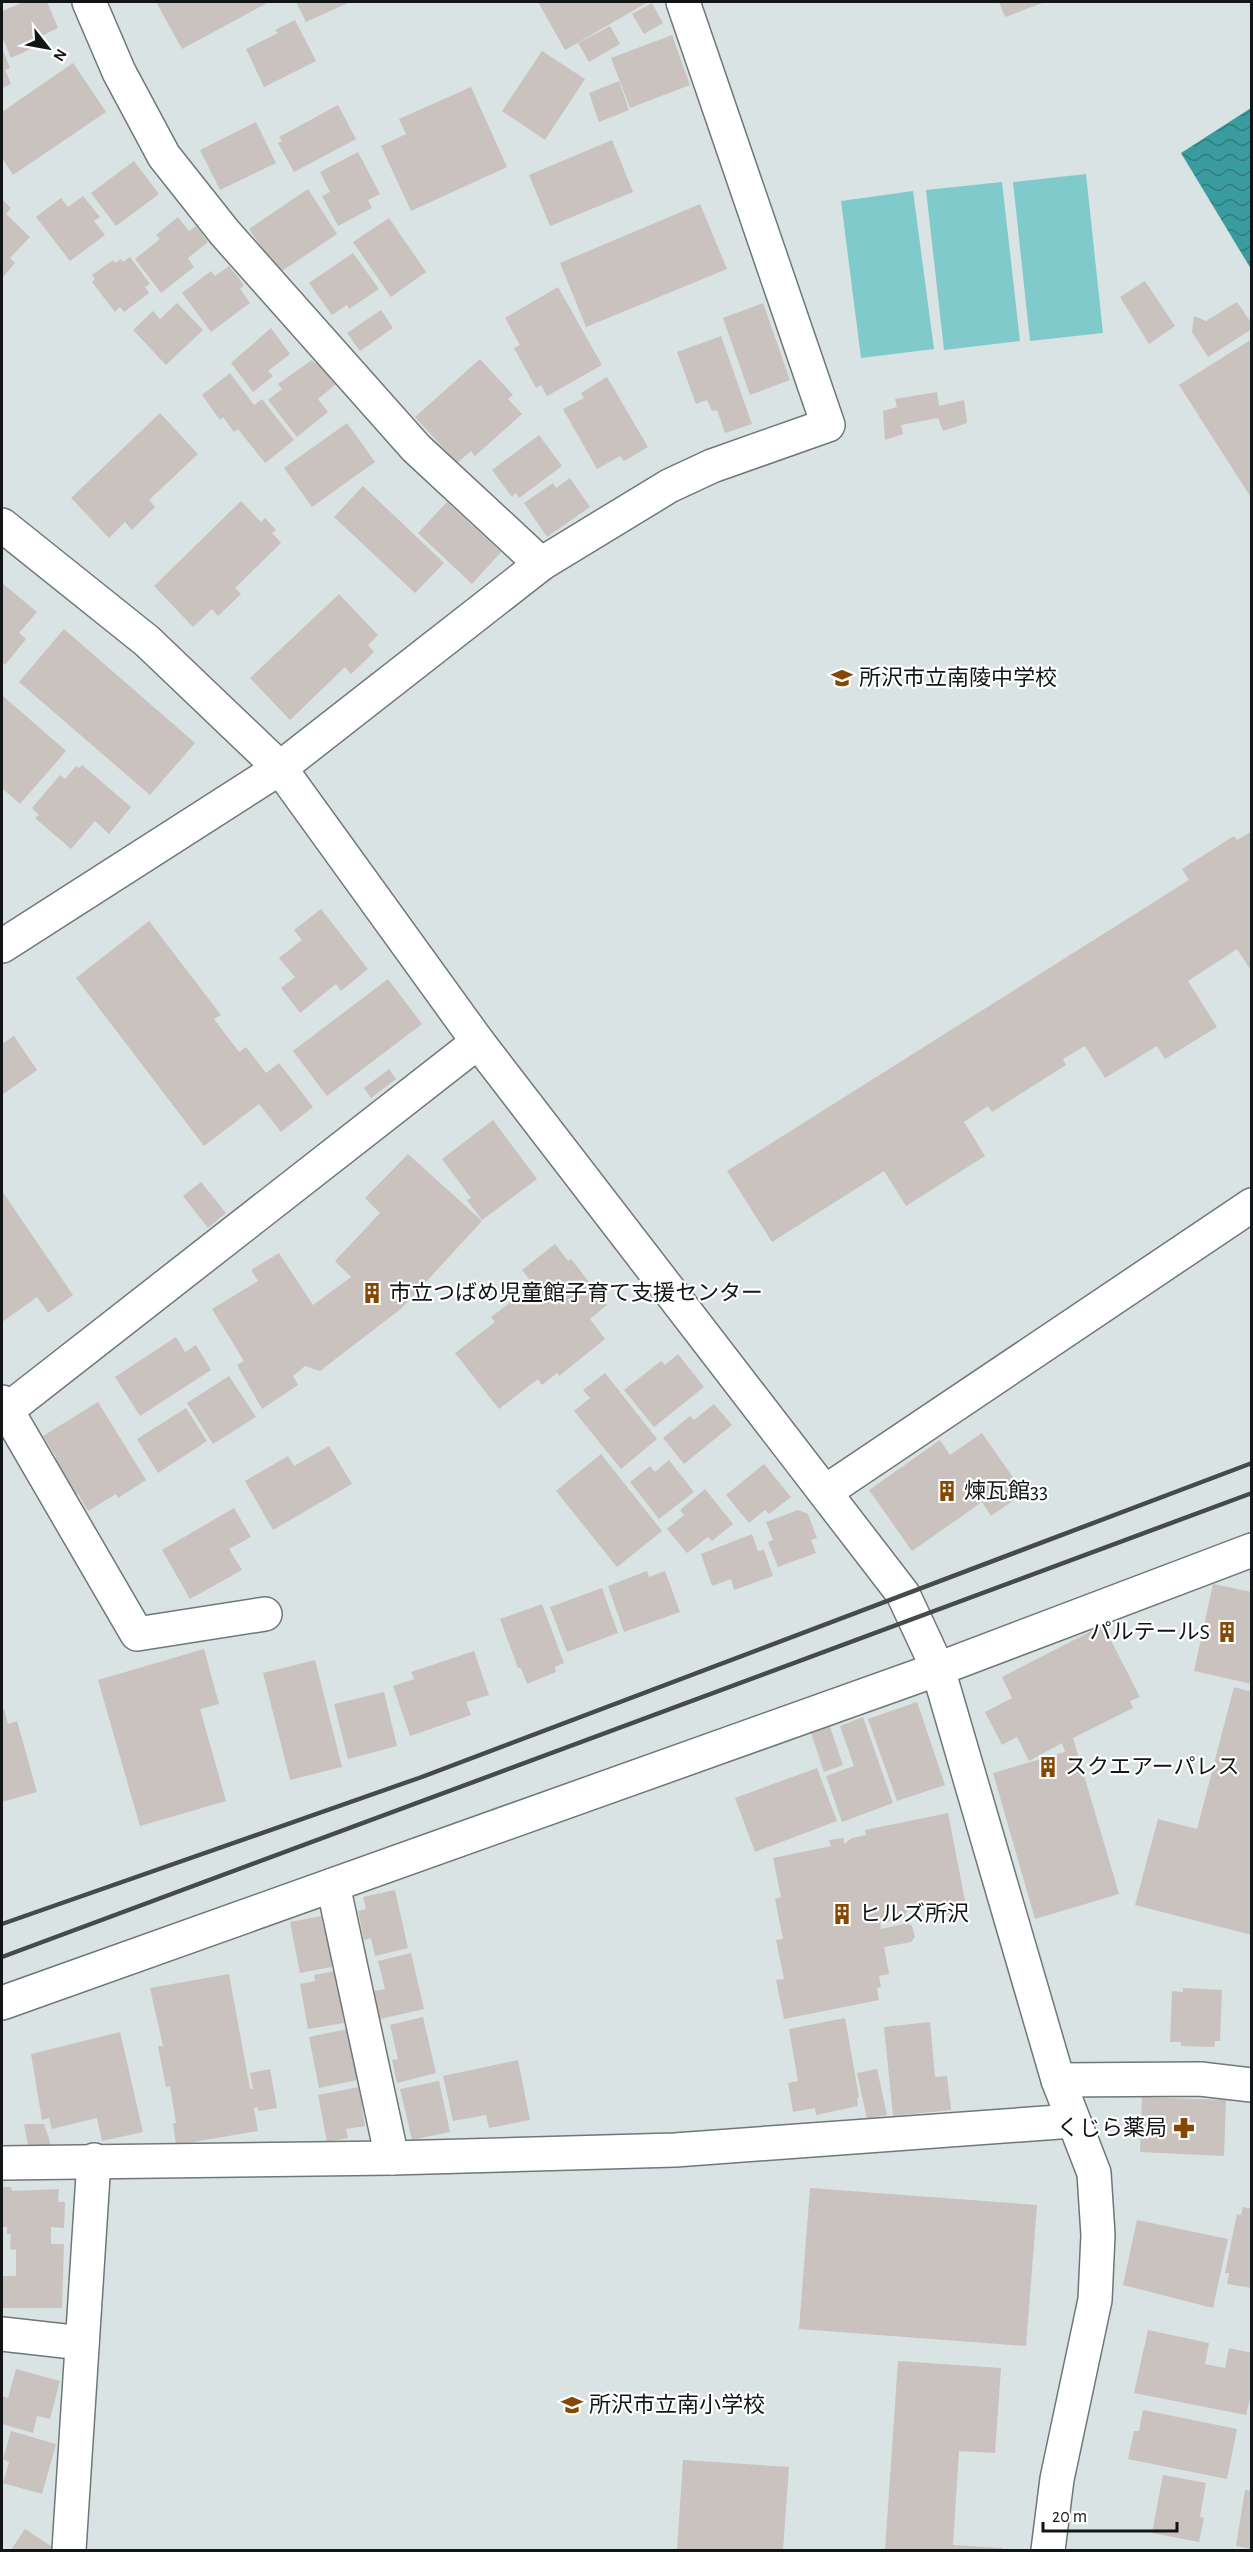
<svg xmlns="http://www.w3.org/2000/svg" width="1253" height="2552" viewBox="0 0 1253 2552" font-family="'Alegreya Sans','Noto Sans JP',sans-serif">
<defs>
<pattern id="water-waves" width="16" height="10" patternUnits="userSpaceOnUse" patternTransform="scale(1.5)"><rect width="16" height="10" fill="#3a9c9f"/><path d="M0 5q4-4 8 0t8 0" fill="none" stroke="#2f7e80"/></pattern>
</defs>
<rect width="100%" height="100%" fill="#dae3e3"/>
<g fill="#80cacc">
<polygon points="1086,174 1103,333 1030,341 1013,182"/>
<polygon points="1002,182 1020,341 944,350 926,190"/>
<polygon points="913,191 934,349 861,358 841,201"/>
</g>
<polygon fill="url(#water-waves)" points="1251,108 1251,269 1181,153"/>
<g fill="#c9c2be">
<polygon points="24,2 47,2 58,28 35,39 37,46 11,58 2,36 2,11"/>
<polygon points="156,2 269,2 182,49"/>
<polygon points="296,2 350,2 306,22"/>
<polygon points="538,2 648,2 565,50"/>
<polygon points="999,2 1045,2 1005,17"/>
<polygon points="652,3 663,23 644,34 632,14"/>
<polygon points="295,20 316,61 264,87 246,49 278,33 275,30"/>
<polygon points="610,26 620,44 589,62 578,43"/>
<polygon points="672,35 690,85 630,108 611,58"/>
<polygon points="2,48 10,68 5,70 11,84 2,88"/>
<polygon points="542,51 585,79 545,140 502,111"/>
<polygon points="73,63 106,112 13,175 2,158 2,112"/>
<polygon points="619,81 629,110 599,122 589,93"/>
<polygon points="471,87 507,167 411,211 381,146 406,134 399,119"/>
<polygon points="338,105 356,139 294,172 278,143 282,141 279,137"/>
<polygon points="256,122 276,163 220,190 200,150"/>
<polygon points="612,140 633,192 550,226 529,175"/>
<polygon points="358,152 380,194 368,200 372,208 338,226 322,196 330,192 320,172"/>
<polygon points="134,161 159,194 116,226 91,193"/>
<polygon points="308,189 337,234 279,273 249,229"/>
<polygon points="83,196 100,217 94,221 105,235 70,261 36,217 61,198 68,207"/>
<polygon points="2,199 11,208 6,214 30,237 10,258 15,263 2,278"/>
<polygon points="700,204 727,269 586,327 560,263"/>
<polygon points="178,217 189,231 196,226 208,242 188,258 194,267 161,293 135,259 160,239 156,235"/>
<polygon points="389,218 426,272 391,297 353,242"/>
<polygon points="353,253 379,289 349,309 347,305 332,315 309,283"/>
<polygon points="130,257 150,284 145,287 149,293 124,312 120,307 115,312 92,282 95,279 92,275 113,260 115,263 121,259 123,262"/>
<polygon points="229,266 244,285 240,289 250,303 211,332 182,293 211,271 215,276"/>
<polygon points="1145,281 1175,326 1149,344 1120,297"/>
<polygon points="558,287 602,365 547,396 541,385 536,388 514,348 520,345 505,318"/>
<polygon points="1237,302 1252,324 1252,329 1208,357 1192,332 1194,316 1206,321"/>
<polygon points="177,303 203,330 166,365 133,330 153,311 160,319"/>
<polygon points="763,303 790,380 750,395 723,318"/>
<polygon points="381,310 393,328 360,351 347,333"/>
<polygon points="271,328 290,354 268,371 273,376 253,392 231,363"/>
<polygon points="721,336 752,424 725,433 717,410 712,411 707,400 696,404 677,352"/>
<polygon points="1252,339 1252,499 1179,385"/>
<polygon points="480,359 513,395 508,399 522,414 475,456 471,451 457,463 415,417"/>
<polygon points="312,360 315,363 318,361 336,384 318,399 328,412 297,437 268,400 282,389 278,384"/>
<polygon points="230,373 254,405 262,399 294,440 265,463 238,429 234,432 223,417 220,420 202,395"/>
<polygon points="607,377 648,447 624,461 620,456 597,469 563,409 584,398 581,393"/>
<polygon points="937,392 939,406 964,400 967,423 943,431 938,418 901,425 903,434 885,440 883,411 897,407 895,399"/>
<polygon points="160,413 198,454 149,500 155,507 132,530 125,522 109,538 71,498"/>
<polygon points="347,423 375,462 312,507 284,468"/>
<polygon points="539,435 562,466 519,498 516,493 512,497 492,470"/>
<polygon points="570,478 590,507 547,537 524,503 553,483 556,488"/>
<polygon points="363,486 444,563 415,593 334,517"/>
<polygon points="241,501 261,522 265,518 276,530 272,533 281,543 235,588 241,594 218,616 212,609 193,627 154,586"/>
<polygon points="447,502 501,552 472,584 418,533"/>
<polygon points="2,583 37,612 19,633 26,639 5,665 2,662"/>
<polygon points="339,594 378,635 368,645 374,652 351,674 345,667 290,720 250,678"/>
<polygon points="64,629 195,743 150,795 19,682"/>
<polygon points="3,696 66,751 20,804 2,788"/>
<polygon points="82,765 131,807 109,834 95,821 71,849 35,818 39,815 32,808 60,775 65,779 76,766 79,768"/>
<polygon points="1252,831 1252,972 1237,949 1188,981 1217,1027 1165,1059 1157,1046 1105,1078 1085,1046 1063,1059 1066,1065 992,1112 988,1106 964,1122 985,1156 906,1206 884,1171 772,1242 727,1171 1189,880 1182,869 1234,836 1237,840"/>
<polygon points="321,909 368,969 341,991 336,984 300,1013 281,988 295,977 279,958 302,940 294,930"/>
<polygon points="149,921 221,1015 214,1019 239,1052 246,1047 266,1073 279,1063 313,1107 281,1132 259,1104 204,1146 76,978"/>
<polygon points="388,979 422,1024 327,1096 293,1051"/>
<polygon points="14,1036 37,1070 2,1095 2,1044"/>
<polygon points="389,1069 396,1079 371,1098 364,1088"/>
<polygon points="493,1120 537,1179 482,1220 467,1200 471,1198 442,1159"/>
<polygon points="408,1154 482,1221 402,1308 320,1371 305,1366 293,1376 298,1385 262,1409 237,1365 244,1361 212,1309 258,1281 251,1270 279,1253 313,1305 351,1277 335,1261 380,1213 365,1198"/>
<polygon points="201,1182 226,1213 208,1228 183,1196"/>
<polygon points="2,1191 73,1295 48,1313 37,1297 2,1322"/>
<polygon points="555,1244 568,1261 571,1259 607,1305 590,1319 605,1339 559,1376 557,1373 542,1385 538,1379 499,1409 455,1353 495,1322 491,1317 512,1301 514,1304 535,1287 522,1270"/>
<polygon points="176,1337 185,1352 196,1345 211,1370 140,1416 115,1377"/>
<polygon points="678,1354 704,1387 654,1427 624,1390 661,1361 665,1365"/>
<polygon points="605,1373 657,1439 621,1469 574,1411 590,1398 583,1390"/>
<polygon points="229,1376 256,1417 213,1444 187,1403"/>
<polygon points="98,1402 146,1480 118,1498 116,1494 88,1511 78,1494 73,1497 52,1461 56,1457 43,1436"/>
<polygon points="714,1404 732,1425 684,1464 663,1438 690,1416 694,1420"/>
<polygon points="186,1408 207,1441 158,1473 137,1439"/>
<polygon points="982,1433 1024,1493 991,1516 982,1502 912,1551 869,1490 940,1440 950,1455"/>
<polygon points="329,1446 352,1484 273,1530 245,1481 288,1456 294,1466"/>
<polygon points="601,1454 662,1531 617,1567 556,1491"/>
<polygon points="669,1460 694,1492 659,1519 630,1482 650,1466 655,1472"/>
<polygon points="764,1464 791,1497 769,1514 765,1510 749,1523 726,1495"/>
<polygon points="705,1489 733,1524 712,1541 708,1537 687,1553 667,1529 684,1515 680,1510"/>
<polygon points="234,1508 251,1537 229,1549 242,1570 190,1599 162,1550"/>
<polygon points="798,1510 808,1514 817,1538 811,1540 816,1553 778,1567 768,1542 773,1540 766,1522"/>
<polygon points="752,1534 758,1551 764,1550 773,1576 734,1590 731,1579 712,1586 701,1554"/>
<polygon points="647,1571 649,1577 665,1571 680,1612 624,1632 608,1586"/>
<polygon points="1213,1584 1252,1592 1252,1684 1194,1671"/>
<polygon points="602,1588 618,1633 567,1652 550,1607"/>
<polygon points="542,1604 564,1663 555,1667 556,1672 527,1684 521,1668 518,1668 500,1619"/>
<polygon points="1103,1625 1140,1697 1130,1701 1133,1708 1073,1738 1119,1894 1035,1919 993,1773 1065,1752 1062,1743 1029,1761 1017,1737 1002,1745 985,1712 1012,1698 1002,1677"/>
<polygon points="204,1649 219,1704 200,1709 226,1801 140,1826 98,1680"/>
<polygon points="474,1651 489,1695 466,1702 471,1715 410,1736 393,1686 414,1679 411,1672"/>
<polygon points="315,1660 342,1767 290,1780 263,1673"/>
<polygon points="1234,1687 1252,1692 1252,1935 1135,1905 1158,1819 1197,1829"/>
<polygon points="384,1692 397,1746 348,1759 334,1704"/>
<polygon points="917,1702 945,1785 897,1801 868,1719"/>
<polygon points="2,1709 4,1709 8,1724 17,1721 37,1792 2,1802"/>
<polygon points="863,1717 893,1803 842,1822 826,1776 854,1766 840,1726"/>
<polygon points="830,1727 843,1765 824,1772 811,1733"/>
<polygon points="817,1768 837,1821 755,1852 735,1798"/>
<polygon points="948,1813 967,1911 931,1918 928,1903 909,1907 904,1918 880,1923 881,1929 908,1923 912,1926 915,1937 911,1942 884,1947 889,1974 879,1976 881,1987 877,1988 879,2000 784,2019 776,1980 784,1979 776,1940 783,1939 775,1899 781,1897 773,1858 831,1846 829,1840 844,1838 844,1844 852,1838 866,1835 865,1830"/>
<polygon points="395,1890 408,1948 375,1956 371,1938 364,1940 358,1911 366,1909 363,1897"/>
<polygon points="321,1916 324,1930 330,1929 337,1966 300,1973 290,1922"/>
<polygon points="411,1953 424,2009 380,2019 374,1991 385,1989 378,1961"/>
<polygon points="339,1970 345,2004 341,2005 344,2023 308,2029 300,1984 315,1981 314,1975"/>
<polygon points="229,1974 250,2089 253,2089 250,2073 270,2069 277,2108 258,2111 258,2107 254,2108 258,2131 176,2145 173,2123 176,2123 170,2086 166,2087 158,2046 163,2046 150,1988"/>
<polygon points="1183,1988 1222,1990 1220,2041 1215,2041 1214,2047 1181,2046 1181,2042 1170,2042 1172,1991 1183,1992"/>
<polygon points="423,2017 436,2073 397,2083 392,2060 398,2059 390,2025"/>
<polygon points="845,2018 859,2097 857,2098 858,2106 816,2115 815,2108 793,2112 788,2083 798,2081 789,2029"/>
<polygon points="930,2022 935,2077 947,2076 951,2110 893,2116 884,2027"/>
<polygon points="347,2029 357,2080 319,2088 309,2037"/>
<polygon points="120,2032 143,2132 102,2141 97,2118 52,2129 49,2118 42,2120 31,2054"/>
<polygon points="518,2060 530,2120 489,2128 486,2115 453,2121 443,2076"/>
<polygon points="877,2069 887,2115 867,2119 857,2073"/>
<polygon points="439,2081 450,2132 412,2140 400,2089"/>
<polygon points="359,2087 365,2126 346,2129 348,2138 327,2142 318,2095"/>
<polygon points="1142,2097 1226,2100 1224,2156 1140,2152"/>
<polygon points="24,2124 44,2124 50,2142 51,2155 30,2155"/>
<polygon points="2,2187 11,2187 12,2191 59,2189 58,2202 65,2202 64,2228 51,2227 51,2244 64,2244 62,2308 2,2308 2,2276 16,2276 16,2250 10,2249 11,2234 7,2234 7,2227 2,2227"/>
<polygon points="810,2188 1037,2205 1026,2346 799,2329"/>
<polygon points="1243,2207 1252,2209 1252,2288 1227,2284 1229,2273 1225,2273 1237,2214 1241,2215"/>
<polygon points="1137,2220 1228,2239 1213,2308 1123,2285"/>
<polygon points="1148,2330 1209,2343 1205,2364 1225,2368 1229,2348 1252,2353 1252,2391 1246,2415 1134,2393"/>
<polygon points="898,2361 1001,2368 995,2453 959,2451 953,2545 1002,2548 1002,2550 885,2550"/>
<polygon points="16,2369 60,2381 50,2419 37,2416 33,2433 2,2424 2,2396 8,2398"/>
<polygon points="1143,2410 1237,2429 1227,2479 1128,2459 1134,2431 1139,2431"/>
<polygon points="11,2431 56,2444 42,2494 3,2483 9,2462 3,2459"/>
<polygon points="683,2460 789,2467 783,2550 677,2550"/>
<polygon points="1163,2475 1206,2483 1200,2517 1204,2518 1199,2542 1152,2533"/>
<polygon points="1245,2490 1252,2491 1252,2549 1236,2546"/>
<polygon points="25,2529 54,2548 53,2550 11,2550"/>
</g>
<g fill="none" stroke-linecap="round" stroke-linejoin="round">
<defs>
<g id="minor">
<polyline points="89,2 119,72 164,156 225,233 416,448 541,564"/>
<polyline points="2,525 147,641 280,768 478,1042 903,1594 938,1669 1058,2080 1094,2173 1098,2235 1095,2300 1057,2479 1048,2550"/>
<polyline points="2,946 280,768 541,564 669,486 712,466 828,425 683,2"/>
<polyline points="2,1402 137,1634 265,1614"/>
<polyline points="7,1410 478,1042"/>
<polyline points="825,1492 1252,1205"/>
<polyline points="333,1885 392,2158"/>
<polyline points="2,2003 938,1669 1252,1550"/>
<polyline points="1058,2080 1200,2079 1252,2085"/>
<polyline points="2,2163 392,2158 675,2150 1073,2121"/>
<polyline points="2,2334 82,2343"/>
<polyline points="69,2550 94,2160"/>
</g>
</defs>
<use href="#minor" stroke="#6f7777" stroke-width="36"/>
<use href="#minor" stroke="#fff" stroke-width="33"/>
<g stroke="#454a4a" stroke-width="4.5">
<polyline points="2,1924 419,1778 1252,1463"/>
<polyline points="2,1957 1252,1493"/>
</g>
</g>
<defs>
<symbol id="school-bare" viewBox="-9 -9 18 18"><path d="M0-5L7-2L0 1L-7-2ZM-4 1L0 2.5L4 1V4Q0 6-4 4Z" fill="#854805" stroke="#fff" stroke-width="2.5" paint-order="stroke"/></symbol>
<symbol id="building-bare" viewBox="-9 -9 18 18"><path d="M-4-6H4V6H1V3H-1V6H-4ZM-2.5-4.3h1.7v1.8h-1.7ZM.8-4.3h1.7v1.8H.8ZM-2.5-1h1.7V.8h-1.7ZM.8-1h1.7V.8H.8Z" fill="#854805" stroke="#fff" stroke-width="2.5" paint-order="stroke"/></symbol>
<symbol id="pharmacy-bare" viewBox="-9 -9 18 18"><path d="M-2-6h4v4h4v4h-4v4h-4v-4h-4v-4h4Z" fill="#854805" stroke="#fff" stroke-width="2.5" paint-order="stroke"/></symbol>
</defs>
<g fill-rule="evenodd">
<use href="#school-bare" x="827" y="663" width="30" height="30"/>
<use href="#building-bare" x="357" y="1278" width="30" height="30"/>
<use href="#building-bare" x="932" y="1476" width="30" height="30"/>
<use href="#building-bare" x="1212" y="1617" width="30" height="30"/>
<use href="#building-bare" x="1033" y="1752" width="30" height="30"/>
<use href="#building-bare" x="827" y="1899" width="30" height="30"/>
<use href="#pharmacy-bare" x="1169" y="2113" width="30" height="30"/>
<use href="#school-bare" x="557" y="2390" width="30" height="30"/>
</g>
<g text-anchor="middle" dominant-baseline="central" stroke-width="4.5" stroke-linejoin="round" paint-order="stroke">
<g font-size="22" fill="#121515" stroke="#fff" text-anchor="start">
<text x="859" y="678">所沢市立南陵中学校</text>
<text x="389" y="1293">市立つばめ児童館子育て支援センター</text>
<text x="964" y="1491">煉瓦館33</text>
<text x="1210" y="1632" text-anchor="end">パルテールS</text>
<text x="1065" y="1767">スクエアーパレス</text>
<text x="859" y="1914">ヒルズ所沢</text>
<text x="1167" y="2128" text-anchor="end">くじら薬局</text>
<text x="589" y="2405">所沢市立南小学校</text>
</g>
</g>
<rect width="1253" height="2552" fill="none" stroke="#121515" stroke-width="6"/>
<g transform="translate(48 48) rotate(121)" stroke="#ffffff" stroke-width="4.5" paint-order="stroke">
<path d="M0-4.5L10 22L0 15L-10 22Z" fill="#121515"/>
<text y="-9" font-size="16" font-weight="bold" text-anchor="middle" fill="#121515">N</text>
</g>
<path d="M1043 2522v9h134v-9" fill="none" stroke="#121515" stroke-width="3"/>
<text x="1052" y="2522" font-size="18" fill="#121515" stroke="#ffffff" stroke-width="4.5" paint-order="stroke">20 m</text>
</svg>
